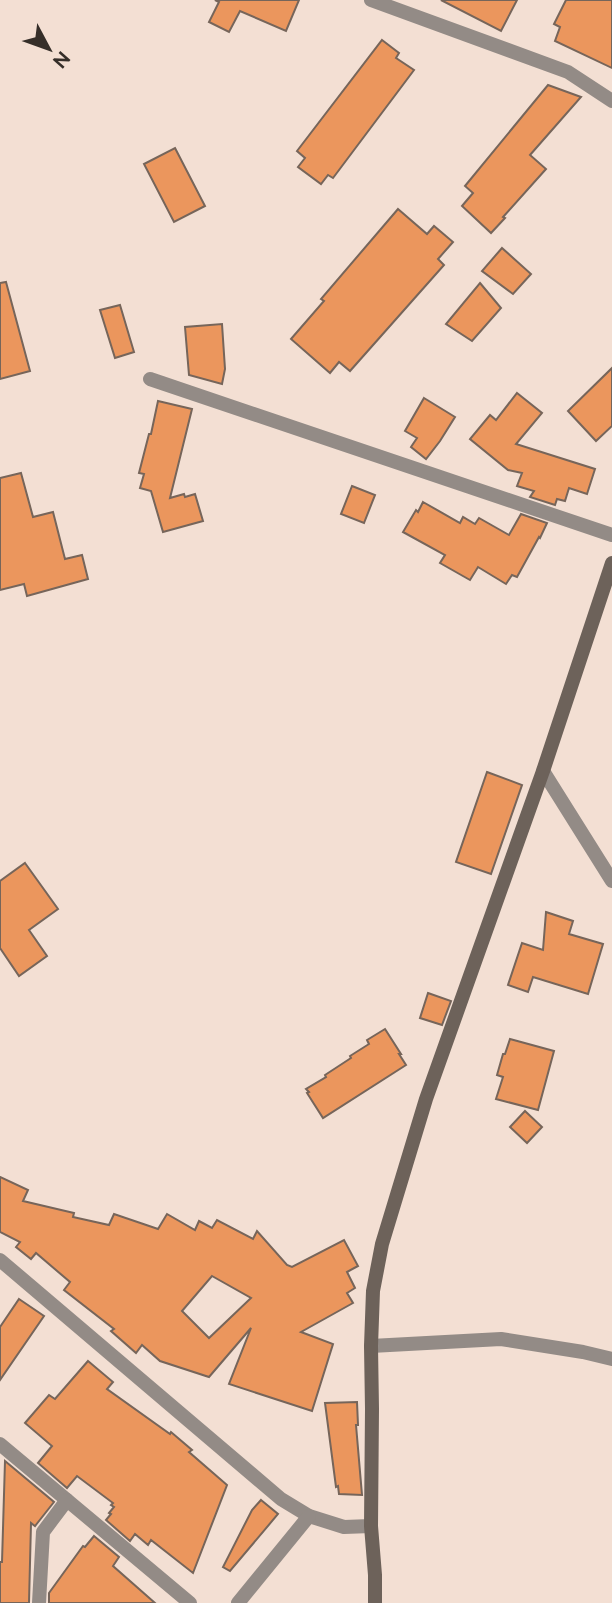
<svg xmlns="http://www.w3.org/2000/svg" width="612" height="1603" viewBox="0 0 612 1603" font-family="Raleway,sans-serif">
<rect width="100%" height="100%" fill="#f3dfd3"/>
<g fill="#eb965d" stroke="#76655a" stroke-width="2" fill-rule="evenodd">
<polygon points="215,0 299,0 286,31 240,11 229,32 209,22 219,2"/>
<polygon points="441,0 517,0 501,31"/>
<polygon points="566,0 612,0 612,68 555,41 560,27 554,24"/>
<polygon points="382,40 399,53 396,58 414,70 333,178 328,175 321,184 298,167 305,158 297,151"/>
<polygon points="548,85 581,97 530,155 546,169 503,217 505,218 491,233 462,206 473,193 465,186"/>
<polygon points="175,148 205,206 174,222 144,164"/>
<polygon points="398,209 427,234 434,226 453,242 438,259 444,265 350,371 339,362 330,373 291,339 324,301 321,299"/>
<polygon points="502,248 531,274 513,294 482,271"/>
<polygon points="6,282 30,371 0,379 0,283"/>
<polygon points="480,283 501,308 472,341 446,324"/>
<polygon points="120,305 134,352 115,358 100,310"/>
<polygon points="222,324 225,369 222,384 189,375 185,327"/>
<polygon points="612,368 612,426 596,441 568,411"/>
<polygon points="517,393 542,413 516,444 595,469 587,494 569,488 565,501 557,499 555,505 530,497 534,491 517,486 522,473 508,470 470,439 490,415 496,420"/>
<polygon points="424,398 455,417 440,441 426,459 411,447 417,438 405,431"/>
<polygon points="158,401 192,409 170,498 184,494 185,497 195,494 203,521 163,532 151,491 140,488 144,474 139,473 149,434 151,434"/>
<polygon points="21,473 33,517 53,512 65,559 82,555 88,579 27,596 24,584 0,590 0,478"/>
<polygon points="352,486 375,495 364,523 341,514"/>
<polygon points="423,502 460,523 463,517 475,524 479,518 509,535 521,514 547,523 540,538 539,537 517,577 512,575 506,584 478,567 470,580 440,563 445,555 403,532 416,510 418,512"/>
<polygon points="487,772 522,785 491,874 456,862"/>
<polygon points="25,863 58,909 29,930 47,956 19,976 0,948 0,881"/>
<polygon points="546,912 573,921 569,934 603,944 588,994 533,977 528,992 508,985 522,943 543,950"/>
<polygon points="428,993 451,1001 442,1025 420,1018"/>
<polygon points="385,1029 401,1054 399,1054 406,1065 323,1118 307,1093 309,1092 306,1089 326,1077 325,1075 351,1058 350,1056 369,1044 367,1040"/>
<polygon points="510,1039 554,1051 538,1110 496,1099 503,1077 497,1075 503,1054 505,1054"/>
<polygon points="525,1111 542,1127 527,1143 510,1127"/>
<path d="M0,1177L28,1190L23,1201L74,1213L73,1217L109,1225L114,1214L158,1229L167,1214L195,1230L199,1221L212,1228L217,1220L253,1239L257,1231L287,1265L292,1267L344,1240L358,1266L347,1272L355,1288L347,1293L353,1303L301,1332L333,1344L312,1411L229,1384L251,1328L209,1377L160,1361L142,1345L136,1353L111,1331L114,1329L64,1290L70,1282L36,1253L31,1259L16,1247L20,1242L0,1232ZM212,1276L251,1298L209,1338L182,1311Z"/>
<polygon points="19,1299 44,1316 0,1380 0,1327"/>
<polygon points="88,1361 113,1382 107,1389 170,1434 171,1432 192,1450 189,1452 227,1485 193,1573 151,1540 148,1545 135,1534 130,1541 106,1520 111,1514 109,1513 114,1507 111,1505 113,1503 77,1476 67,1488 38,1463 52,1446 25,1423 49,1395 55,1399"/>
<polygon points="357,1402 358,1425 356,1425 362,1495 339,1494 338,1486 336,1487 325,1403"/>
<polygon points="5,1461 54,1502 35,1526 31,1523 29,1603 0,1603 0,1562 2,1562"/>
<polygon points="261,1500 278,1514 230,1571 223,1567 252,1510"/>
<polygon points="94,1536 119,1557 113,1566 155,1603 49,1603 49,1593 83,1546 85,1547"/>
</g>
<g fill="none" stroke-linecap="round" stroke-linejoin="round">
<g stroke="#938b86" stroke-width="14">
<polyline points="371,0 568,72 612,101"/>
<polyline points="150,379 612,535"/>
<polyline points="543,771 612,881"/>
<polyline points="0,1260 281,1499 309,1516 344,1527 371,1526"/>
<polyline points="371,1346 501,1339 583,1352 612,1359"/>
<polyline points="0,1444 190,1603"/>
<polyline points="39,1603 43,1532 67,1500"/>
<polyline points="238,1603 309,1516"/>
</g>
<polyline stroke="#6d625a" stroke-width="14" points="375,1603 375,1575 371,1526 372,1409 371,1346 373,1291 382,1244 426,1099 543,771 612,563"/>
</g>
<g transform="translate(49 49) rotate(131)" stroke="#f3dfd3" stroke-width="5" paint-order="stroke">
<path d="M0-5L12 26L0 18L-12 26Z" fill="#352e29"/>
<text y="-10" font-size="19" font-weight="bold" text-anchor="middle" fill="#352e29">N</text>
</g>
</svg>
